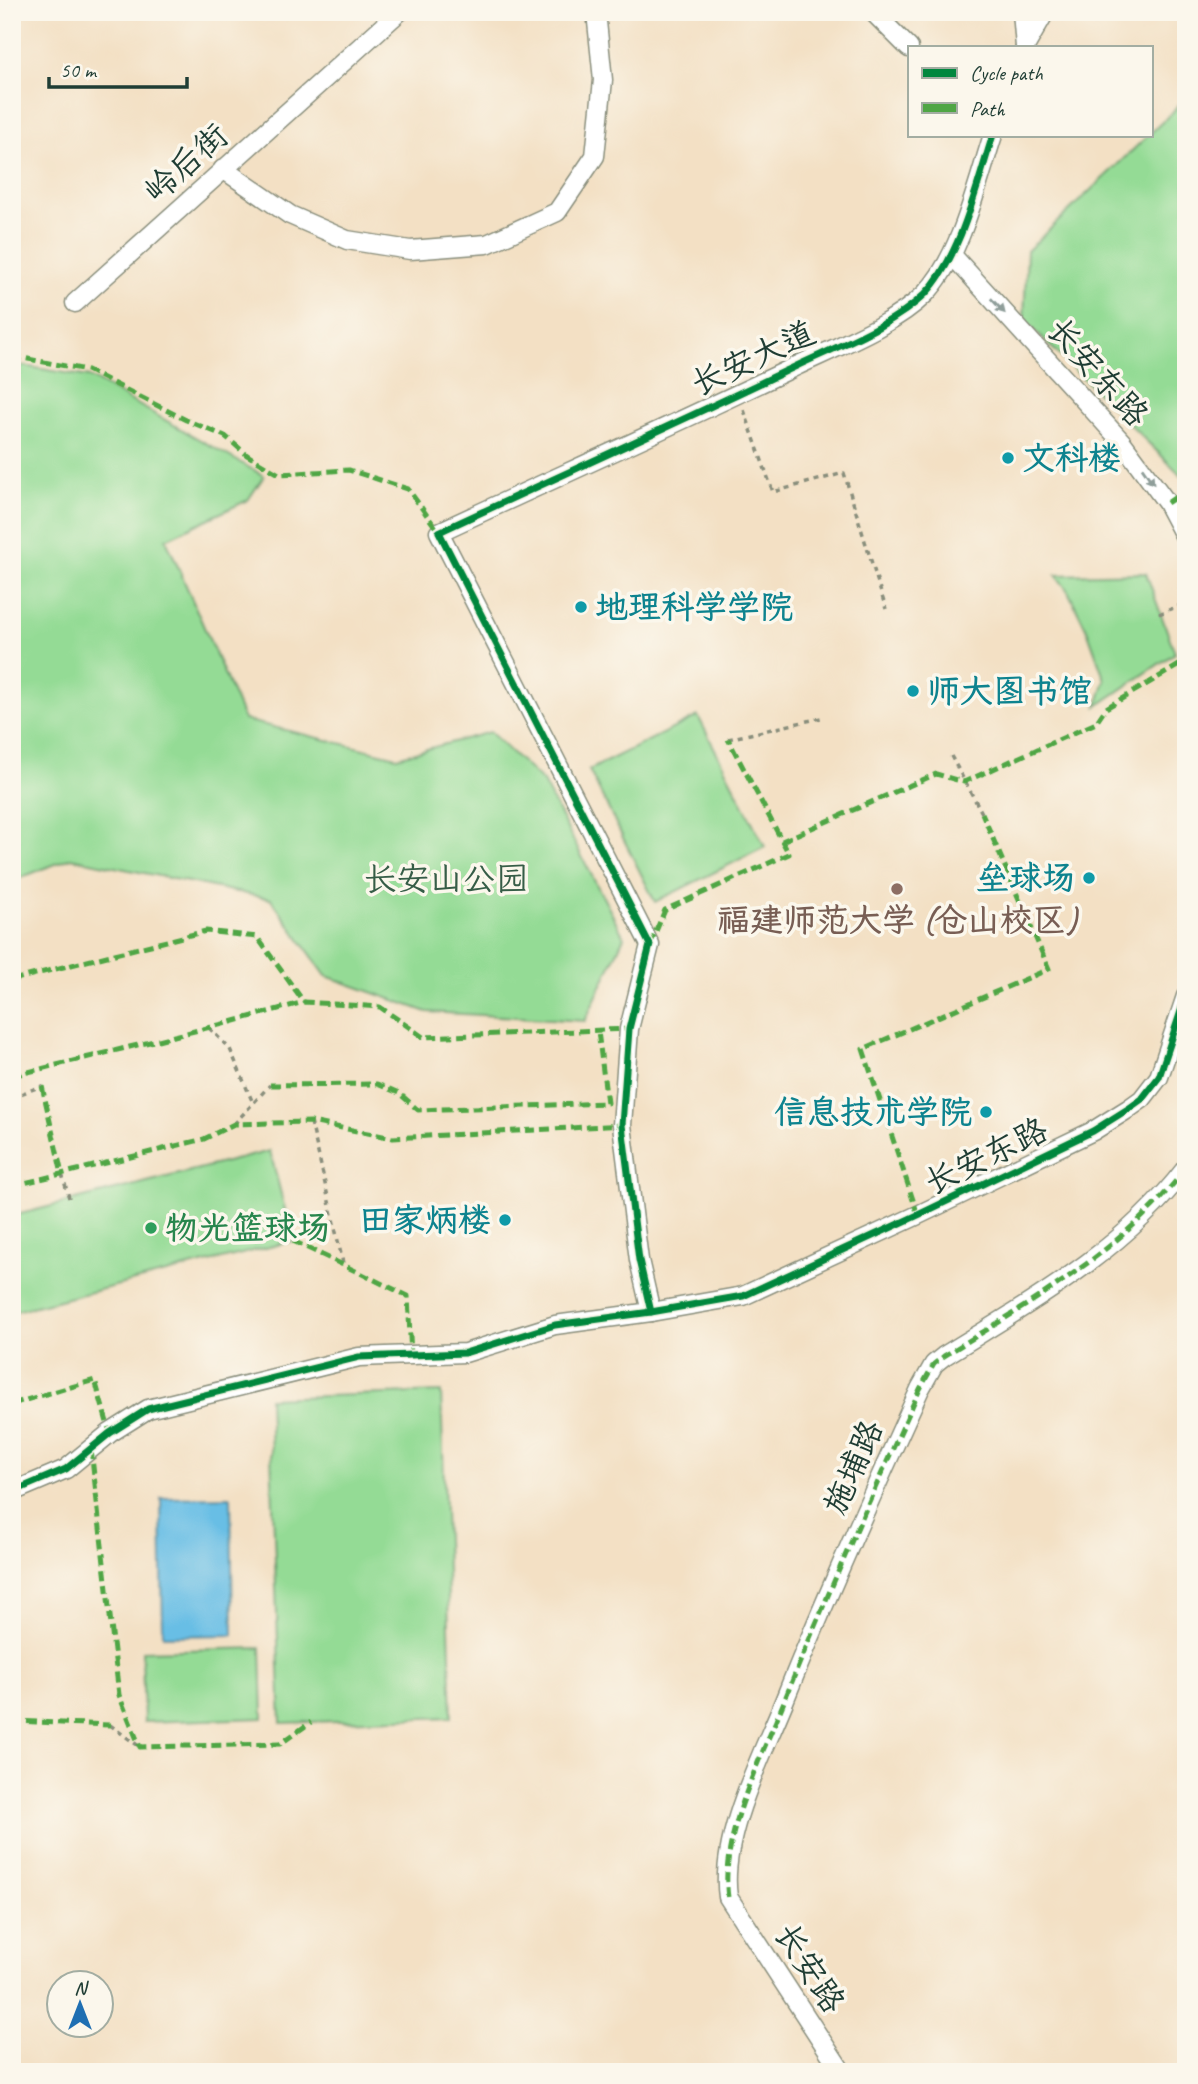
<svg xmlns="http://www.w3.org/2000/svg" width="1198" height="2084" viewBox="0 0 1198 2084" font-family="Caveat,'LXGW WenKai TC',sans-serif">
<rect width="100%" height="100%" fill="#fbf7ec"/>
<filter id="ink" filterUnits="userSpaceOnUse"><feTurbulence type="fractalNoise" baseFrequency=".0143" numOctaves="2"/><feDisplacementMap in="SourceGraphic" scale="14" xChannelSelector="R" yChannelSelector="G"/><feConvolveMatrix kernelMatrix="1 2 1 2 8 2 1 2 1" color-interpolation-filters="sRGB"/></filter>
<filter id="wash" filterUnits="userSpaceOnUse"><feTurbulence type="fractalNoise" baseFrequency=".00686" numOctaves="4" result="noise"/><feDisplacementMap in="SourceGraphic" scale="28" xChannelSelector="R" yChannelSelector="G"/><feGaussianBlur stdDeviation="1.57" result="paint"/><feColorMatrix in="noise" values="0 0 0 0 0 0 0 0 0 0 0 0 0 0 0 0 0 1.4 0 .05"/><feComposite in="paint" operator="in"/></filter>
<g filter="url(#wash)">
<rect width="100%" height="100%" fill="#f3e0c4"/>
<g fill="#94db95" stroke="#5a8c64" stroke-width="2">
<polygon points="1186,99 1186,480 1024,320 1027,251"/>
<polygon points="12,364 89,377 264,476 248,500 166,539 244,720 397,757 490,732 543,782 624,937 585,1021 427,1012 326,976 271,899 71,858 12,881"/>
<polygon points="1146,573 1175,653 1097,706 1105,680 1087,630 1068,591 1056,575"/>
<polygon points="698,716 765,847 655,902 589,770"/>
<polygon points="270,1151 293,1241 12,1312 12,1216"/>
<polygon points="441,1392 452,1717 281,1723 269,1398"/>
<polygon points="261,1648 263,1718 144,1722 142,1651"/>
</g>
<polygon fill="#68bee5" stroke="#447e8c" stroke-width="2" points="231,1497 233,1635 163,1636 161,1498"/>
</g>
<g filter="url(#ink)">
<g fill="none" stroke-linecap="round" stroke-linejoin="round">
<defs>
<g id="minor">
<polyline points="873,12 909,48"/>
<polyline points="1022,12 1025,47"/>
<polyline points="1025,47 1045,12"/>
<polyline points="223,169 290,215 347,240 410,250 487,244 557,212 595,156 603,80 596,12"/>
<polyline points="952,255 1122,442 1167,503 1186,539"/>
<polyline points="75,303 399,12"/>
<path d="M651,1312L639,1260L622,1125L629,1029L650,945L439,532C555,478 671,426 786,371C828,350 892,327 925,294C961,257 977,184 993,135"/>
<polyline points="12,1492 66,1469 110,1433 148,1409 359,1357 465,1353 555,1325 651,1312 743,1296 918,1215 1093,1131 1128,1109 1142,1099 1159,1077 1186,996"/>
<path d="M842,2072L728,1897C719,1837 763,1754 785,1699C827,1594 873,1492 920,1389L934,1364L944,1356C1031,1302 1123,1251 1186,1168"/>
</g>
</defs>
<use href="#minor" stroke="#898e7c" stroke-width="21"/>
<g stroke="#898e7c" stroke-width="3.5" stroke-dasharray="5 5" stroke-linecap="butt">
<polyline points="744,410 773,492 844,473 886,609"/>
<polyline points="1159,614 1186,603"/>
<polyline points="728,739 825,717"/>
<polyline points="951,756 982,813"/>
<polyline points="209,1028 230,1049 253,1103"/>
<polyline points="12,1097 42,1086"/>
<polyline points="311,1122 343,1263"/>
<polyline points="234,1124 270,1085"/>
<polyline points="62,1174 70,1201"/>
<polyline points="110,1725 140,1747"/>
</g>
<use href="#minor" stroke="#fff" stroke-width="18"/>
<g stroke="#4fa644" stroke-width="5" stroke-dasharray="10 5" stroke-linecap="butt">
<polyline points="12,356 87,370 186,420 225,436 247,455 279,474 349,470 408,489 439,532"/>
<polyline points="1167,503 1186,490"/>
<polyline points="782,841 936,774 964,782 1096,723 1106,708 1186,661"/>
<polyline points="650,945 665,910 789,854 728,739"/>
<polyline points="12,980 206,931 257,937 304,1002"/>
<polyline points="12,1076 231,1022 304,1002 380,1007 423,1037 629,1029"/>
<polyline points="270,1085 377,1084 399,1093 418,1110 607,1103 598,1031"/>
<polyline points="42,1086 62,1174"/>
<polyline points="12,1186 204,1139 234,1124 311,1122 393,1138 622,1125"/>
<polyline points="918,1215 863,1049 1049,969 982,813"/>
<polyline points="293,1241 408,1296 411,1356"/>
<polyline points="12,1404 95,1380 110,1433"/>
<polyline points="91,1449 119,1695 140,1747 280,1744 311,1722"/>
<polyline points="12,1721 110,1725"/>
<path d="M728,1897C719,1837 763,1754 785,1699C827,1594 873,1492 920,1389L934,1364L944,1356C1031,1302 1123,1251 1186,1168"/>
</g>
<defs>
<g id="cycleway">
<path d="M651,1312L639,1260L622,1125L629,1029L650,945L439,532C555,478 671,426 786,371C828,350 892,327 925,294C961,257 977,184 993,135"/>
<polyline points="12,1492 66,1469 110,1433 148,1409 359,1357 465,1353 555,1325 651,1312 743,1296 918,1215 1093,1131 1128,1109 1142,1099 1159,1077 1186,996"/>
</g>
</defs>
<use href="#cycleway" stroke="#fbf7ec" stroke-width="11"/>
<use href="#cycleway" stroke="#00873e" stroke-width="7"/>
</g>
<defs><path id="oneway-solid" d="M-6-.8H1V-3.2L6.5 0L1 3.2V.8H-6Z" transform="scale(1.75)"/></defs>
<g fill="#8f9e9a">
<use href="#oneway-solid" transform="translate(998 306) rotate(47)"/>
<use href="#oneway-solid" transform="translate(1148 476) rotate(55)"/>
</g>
</g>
<g fill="#0f9aa8" stroke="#fbf7ec" stroke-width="2.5">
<circle cx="1008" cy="458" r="7"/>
<circle cx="581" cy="607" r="7"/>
<circle cx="913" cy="691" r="7"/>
<circle cx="1089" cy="878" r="7"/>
<circle cx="986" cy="1112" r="7"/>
<circle cx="505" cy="1220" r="7"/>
</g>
<circle fill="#8d6e63" stroke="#fbf7ec" stroke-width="2.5" cx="897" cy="889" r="7"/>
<circle fill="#2e9e5b" stroke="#fbf7ec" stroke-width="2.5" cx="151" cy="1228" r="7"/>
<g text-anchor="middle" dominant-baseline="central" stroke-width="7" stroke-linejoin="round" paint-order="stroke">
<g font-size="33" fill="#1f3d34" stroke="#fbf7ec">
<text transform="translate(186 163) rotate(-42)">岭后街</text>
<text transform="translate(753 358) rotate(-25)">长安大道</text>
<text transform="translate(1098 372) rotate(48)">长安东路</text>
<text transform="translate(986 1156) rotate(-26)">长安东路</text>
<text transform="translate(853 1467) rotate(-66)">施埔路</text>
<text transform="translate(810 1968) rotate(57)">长安路</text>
</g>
<g font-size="33" font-weight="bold" fill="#0d838f" stroke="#fbf7ec" text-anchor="start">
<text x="1022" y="458">文科楼</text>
<text x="595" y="607">地理科学学院</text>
<text x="927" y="691">师大图书馆</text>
<text x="1075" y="878" text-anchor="end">垒球场</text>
<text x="972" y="1112" text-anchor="end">信息技术学院</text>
<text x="491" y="1220" text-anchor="end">田家炳楼</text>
</g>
<g font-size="33" fill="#365d47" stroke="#fbf7ec">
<text x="446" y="879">长安山公园</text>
</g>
<g font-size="33" font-weight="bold" fill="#785e54" stroke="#fbf7ec">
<text x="897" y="920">福建师范大学 (仓山校区)</text>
</g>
<g font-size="33" font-weight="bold" fill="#27864d" stroke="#fbf7ec" text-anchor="start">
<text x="165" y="1228">物光篮球场</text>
</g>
</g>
<rect width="1198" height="2084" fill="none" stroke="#fbf7ec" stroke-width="42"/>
<rect x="908" y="46" width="245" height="91" fill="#fbf7ec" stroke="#a3ada2" stroke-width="2"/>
<rect x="922" y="68" width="35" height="10" fill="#00873e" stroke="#a3ada2" stroke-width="2"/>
<text x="970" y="80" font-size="21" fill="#1f3d34">Cycle path</text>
<rect x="922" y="103" width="35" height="10" fill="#4fa644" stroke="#a3ada2" stroke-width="2"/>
<text x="970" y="116" font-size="21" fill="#1f3d34">Path</text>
<g transform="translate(80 2004)"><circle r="33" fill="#fbf7ec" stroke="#a3ada2" stroke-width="2"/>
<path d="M0-5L12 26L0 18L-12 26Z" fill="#1f6fb2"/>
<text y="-10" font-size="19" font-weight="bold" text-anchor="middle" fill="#1f3d34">N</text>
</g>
<path d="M49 77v10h138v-10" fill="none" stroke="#1f3d34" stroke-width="3.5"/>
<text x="60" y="77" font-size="21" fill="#1f3d34" stroke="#fbf7ec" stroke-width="5" paint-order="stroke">50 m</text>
</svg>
